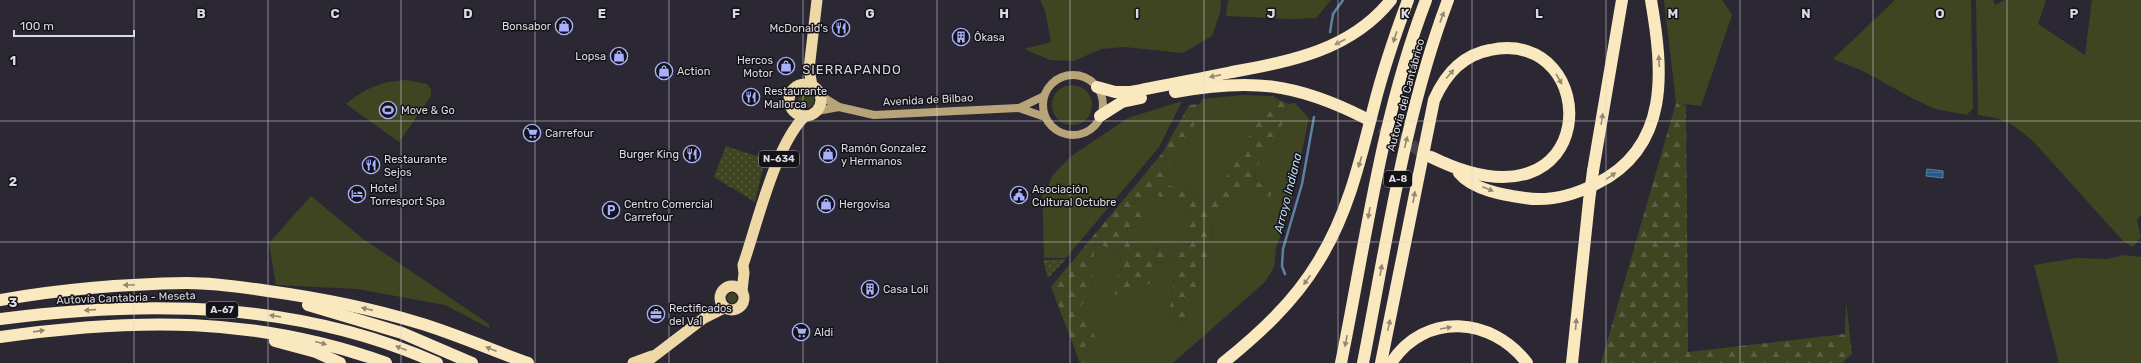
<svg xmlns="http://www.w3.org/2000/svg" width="2141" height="363" viewBox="0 0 2141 363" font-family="Rubik,sans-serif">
<defs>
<pattern id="forest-firs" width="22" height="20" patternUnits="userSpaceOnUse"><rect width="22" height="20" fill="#3f4521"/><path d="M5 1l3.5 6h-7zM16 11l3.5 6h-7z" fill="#5a5f41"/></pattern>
<pattern id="park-dots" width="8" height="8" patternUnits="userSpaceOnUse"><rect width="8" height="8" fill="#3f4521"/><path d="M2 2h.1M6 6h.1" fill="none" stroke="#5a5f41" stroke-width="1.8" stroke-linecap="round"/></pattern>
<pattern id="water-rules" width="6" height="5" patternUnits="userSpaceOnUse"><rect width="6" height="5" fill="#245c89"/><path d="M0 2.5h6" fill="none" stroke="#437399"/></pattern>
</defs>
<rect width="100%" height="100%" fill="#2b2834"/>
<g fill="#3f4521">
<polygon points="1040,0 1221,0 1220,13 1212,36 1183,53 1124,47 1101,49 1074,61 1050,60 1024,49 1051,42 1045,11"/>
<polygon points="1228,0 1331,0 1316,18 1291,19 1226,16"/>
<polygon points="1664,0 1722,0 1732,15 1701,106 1676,103"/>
<polygon points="1895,0 1971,0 1973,108 1967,115 1935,109 1910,97 1863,71 1833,59"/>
<polygon points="1976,0 1993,0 1995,5 2005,0 2046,0 2038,24 2085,55 2092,0 2141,0 2141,214 2137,220 2141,237 2133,247 2123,241 2032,140 2011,124 1996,118 1978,115"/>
<path d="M407,80L427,84L431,89V96L399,142L346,104C365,88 382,81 407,80Z"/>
<circle cx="1072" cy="105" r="20"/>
<circle cx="806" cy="100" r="8"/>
<polygon points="1243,95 1272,96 1212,203 1199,200 1188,189 1159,184 1168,166 1190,139 1195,116 1202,99"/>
<polygon points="1182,101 1159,147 1066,258 1044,258 1042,185 1048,186 1052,176 1070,157 1128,118"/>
<polygon points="1295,103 1309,118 1289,212 1276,248 1274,267 1265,282 1173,363 1092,363 1084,348 1079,307 1091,293 1095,243 1120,252 1122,274 1153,264 1176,259 1169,317 1182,326 1211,247 1212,218 1235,190 1272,190 1256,181 1254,169 1264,157 1264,150 1277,141 1288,104"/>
<path d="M1153,194C1169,199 1176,206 1191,213L1192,240L1185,252L1165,247L1148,250L1131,249L1127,227L1146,228L1133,205L1136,197H1147Z"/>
<polygon points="311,196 362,238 489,324 489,328 445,305 357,289 276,285 269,243"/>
<polygon points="2124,255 2141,257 2141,363 2059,363 2034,265 2077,258 2107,259"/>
<circle cx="732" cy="298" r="5"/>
</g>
<g fill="url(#forest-firs)" fill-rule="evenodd">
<path d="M1272,96L1288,104L1277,141L1264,150V157L1254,169L1256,181L1272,190L1270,197L1235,190L1212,218L1211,247L1182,326L1169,317L1176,259L1153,264L1151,283L1119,295L1114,294L1112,279L1122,274L1120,252L1095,243L1091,293L1080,307L1095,337L1084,348L1092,363H1080L1051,287L1163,152L1189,105L1200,104L1190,139L1168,166L1160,184L1188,189L1199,200L1212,202ZM1153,194C1168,199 1177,206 1191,213L1181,228L1192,240L1185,252L1165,247L1148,250L1131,249L1127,227L1146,228L1147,212L1133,204L1136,197H1147Z"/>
<polygon points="1676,103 1686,105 1688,352 1845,334 1846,302 1852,354 1842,363 1601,363"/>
</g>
<g fill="url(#park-dots)">
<polygon points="726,146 765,159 755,202 714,177"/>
<polygon points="1066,259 1048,278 1043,260"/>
</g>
<polygon fill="url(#water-rules)" stroke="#5b82a3" points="1927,169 1943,171 1943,178 1926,176"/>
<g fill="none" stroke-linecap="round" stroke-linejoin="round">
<g stroke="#5b82a3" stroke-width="2.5">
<polyline points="1330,32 1333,14 1343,0"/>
<polyline points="1285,274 1282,266 1283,249 1302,184 1314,117"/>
</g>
<polyline stroke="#45434e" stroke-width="12" stroke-dasharray="12 6" stroke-linecap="butt" points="1365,118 1431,157"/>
<g stroke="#b8a479" stroke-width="8">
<circle cx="1073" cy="105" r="30"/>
<polyline points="821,96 839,107 874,115 1019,108 1044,96"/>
<polyline points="1019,108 1045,117"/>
<polyline points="817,111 839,107"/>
</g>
<g stroke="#edd8a6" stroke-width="11">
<circle cx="805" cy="100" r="16"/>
<polyline points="812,86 809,69 817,0"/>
<circle cx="732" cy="298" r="12"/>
<path d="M742,291L744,273L743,265C757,225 775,145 805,116"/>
<polyline points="633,363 652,356"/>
<polyline points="645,363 704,318 724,308"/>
</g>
<g stroke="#fae8bf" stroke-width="12">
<path d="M1097,87L1115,92H1131C1165,85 1199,79 1232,72C1292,61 1351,50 1391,0"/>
<path d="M1175,92C1251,78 1296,83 1365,118"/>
<polyline points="1100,116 1122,102 1141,98"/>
<polyline points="1593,171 1622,0"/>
<path d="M1459,173C1473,190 1504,195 1525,198C1550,202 1574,195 1596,184C1671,147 1663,70 1651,0"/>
<path d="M0,300C62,289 124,284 187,283C214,283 242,287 268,291C319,298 370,308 419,323C456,334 491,350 528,363"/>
<polyline points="308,305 402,333 472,363"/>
<path d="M0,319C148,300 299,301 437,363"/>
<path d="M0,337C135,318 256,316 386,363"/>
<polyline points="275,341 316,352 340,363"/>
<path d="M1223,363C1259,334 1294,302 1318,262C1348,214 1360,161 1374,106C1383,70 1395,35 1408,0"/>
<path d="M1341,363C1366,241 1381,117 1426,0"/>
<path d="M1363,363C1387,241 1404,117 1448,0"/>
<path d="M1381,363L1434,100C1445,75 1462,55 1490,50C1604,26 1604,242 1431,157"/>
<path d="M1391,363C1425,311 1492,317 1527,363"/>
<polyline points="1572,363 1589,201"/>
</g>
<polyline stroke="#fae8bf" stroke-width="12" points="1589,201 1593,171"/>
</g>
<defs><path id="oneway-solid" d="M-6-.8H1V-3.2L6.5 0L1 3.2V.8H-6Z"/></defs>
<g fill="#928873">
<use href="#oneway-solid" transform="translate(1442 17) rotate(-70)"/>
<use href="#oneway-solid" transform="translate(1395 37) rotate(108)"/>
<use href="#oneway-solid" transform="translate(1340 42) rotate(153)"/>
<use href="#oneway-solid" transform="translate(1659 61) rotate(-93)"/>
<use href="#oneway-solid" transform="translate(1450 74) rotate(-50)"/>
<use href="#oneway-solid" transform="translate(1215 76) rotate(169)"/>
<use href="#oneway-solid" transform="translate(1559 79) rotate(60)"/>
<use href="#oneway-solid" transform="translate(1602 119) rotate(-81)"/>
<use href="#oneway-solid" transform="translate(1406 142) rotate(-77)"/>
<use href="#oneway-solid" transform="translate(1360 162) rotate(106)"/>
<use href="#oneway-solid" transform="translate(1611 176) rotate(-34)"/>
<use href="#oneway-solid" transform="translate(1488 189) rotate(22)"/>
<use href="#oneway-solid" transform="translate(1414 197) rotate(-80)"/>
<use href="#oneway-solid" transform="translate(1369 213) rotate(100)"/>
<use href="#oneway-solid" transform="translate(1381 270) rotate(-80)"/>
<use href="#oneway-solid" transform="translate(1307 280) rotate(125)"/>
<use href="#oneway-solid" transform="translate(129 285) rotate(179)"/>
<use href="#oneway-solid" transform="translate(367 309) rotate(-167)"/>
<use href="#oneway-solid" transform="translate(90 310) rotate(176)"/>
<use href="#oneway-solid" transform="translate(275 316) rotate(-172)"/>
<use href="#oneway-solid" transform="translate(1576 324) rotate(-85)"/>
<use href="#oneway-solid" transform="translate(1389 325) rotate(-78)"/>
<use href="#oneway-solid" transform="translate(1446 328) rotate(-10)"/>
<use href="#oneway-solid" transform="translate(39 331) rotate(-8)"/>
<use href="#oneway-solid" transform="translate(1346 341) rotate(101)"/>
<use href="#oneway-solid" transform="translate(321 343) rotate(15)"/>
<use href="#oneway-solid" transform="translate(401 348) rotate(-159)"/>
<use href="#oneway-solid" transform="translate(491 349) rotate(-158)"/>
</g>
<path fill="none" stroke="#dbd9e1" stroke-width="1" stroke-opacity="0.55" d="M134,0V363M268,0V363M401,0V363M535,0V363M669,0V363M803,0V363M937,0V363M1070,0V363M1204,0V363M1338,0V363M1472,0V363M1606,0V363M1740,0V363M1873,0V363M2007,0V363M0,121H2141M0,242H2141"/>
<defs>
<symbol id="shop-ring" viewBox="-11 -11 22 22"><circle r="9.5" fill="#131217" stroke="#a8b0fc" stroke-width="1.5"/><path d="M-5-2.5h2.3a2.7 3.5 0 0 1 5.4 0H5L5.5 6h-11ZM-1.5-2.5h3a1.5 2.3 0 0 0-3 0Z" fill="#a8b0fc"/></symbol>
<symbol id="restaurant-ring" viewBox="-11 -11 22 22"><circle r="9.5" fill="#131217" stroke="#a8b0fc" stroke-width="1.5"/><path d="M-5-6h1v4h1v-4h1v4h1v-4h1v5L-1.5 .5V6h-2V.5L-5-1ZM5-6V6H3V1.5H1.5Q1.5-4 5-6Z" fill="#a8b0fc"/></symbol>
<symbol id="building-ring" viewBox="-11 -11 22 22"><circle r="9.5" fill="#131217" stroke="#a8b0fc" stroke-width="1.5"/><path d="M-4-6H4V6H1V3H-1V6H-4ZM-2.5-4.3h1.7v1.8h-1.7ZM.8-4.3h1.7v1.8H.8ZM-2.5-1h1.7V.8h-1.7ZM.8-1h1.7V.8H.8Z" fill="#a8b0fc"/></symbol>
<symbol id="stadium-ring" viewBox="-11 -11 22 22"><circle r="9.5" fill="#131217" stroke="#a8b0fc" stroke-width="1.5"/><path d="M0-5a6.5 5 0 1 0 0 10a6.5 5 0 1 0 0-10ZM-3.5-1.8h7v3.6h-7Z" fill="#a8b0fc"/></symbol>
<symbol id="supermarket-ring" viewBox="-11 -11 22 22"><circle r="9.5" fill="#131217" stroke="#a8b0fc" stroke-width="1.5"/><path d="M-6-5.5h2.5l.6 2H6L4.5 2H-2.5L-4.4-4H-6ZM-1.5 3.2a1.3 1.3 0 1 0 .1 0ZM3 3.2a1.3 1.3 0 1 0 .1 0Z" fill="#a8b0fc"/></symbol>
<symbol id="hotel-ring" viewBox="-11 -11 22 22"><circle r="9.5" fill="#131217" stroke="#a8b0fc" stroke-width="1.5"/><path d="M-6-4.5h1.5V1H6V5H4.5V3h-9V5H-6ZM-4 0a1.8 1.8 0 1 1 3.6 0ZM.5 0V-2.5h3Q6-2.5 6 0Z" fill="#a8b0fc"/></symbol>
<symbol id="civic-ring" viewBox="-11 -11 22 22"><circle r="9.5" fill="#131217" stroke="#a8b0fc" stroke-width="1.5"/><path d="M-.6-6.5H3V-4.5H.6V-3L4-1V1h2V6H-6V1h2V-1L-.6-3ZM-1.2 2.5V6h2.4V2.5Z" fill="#a8b0fc"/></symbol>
<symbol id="parking-ring" viewBox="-11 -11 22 22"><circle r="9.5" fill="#131217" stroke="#a8b0fc" stroke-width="1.5"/><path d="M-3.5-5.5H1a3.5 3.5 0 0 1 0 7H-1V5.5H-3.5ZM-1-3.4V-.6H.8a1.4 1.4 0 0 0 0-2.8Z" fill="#a8b0fc"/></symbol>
<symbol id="office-ring" viewBox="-11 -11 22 22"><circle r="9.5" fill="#131217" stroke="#a8b0fc" stroke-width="1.5"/><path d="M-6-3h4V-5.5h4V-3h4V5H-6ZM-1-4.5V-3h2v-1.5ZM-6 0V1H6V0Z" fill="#a8b0fc"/></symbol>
</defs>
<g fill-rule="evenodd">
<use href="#shop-ring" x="554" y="16" width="20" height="20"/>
<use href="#restaurant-ring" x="831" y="18" width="20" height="20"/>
<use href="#building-ring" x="951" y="27" width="20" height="20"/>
<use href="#shop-ring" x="609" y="46" width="20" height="20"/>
<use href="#shop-ring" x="776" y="56" width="20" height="20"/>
<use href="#shop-ring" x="654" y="61" width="20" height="20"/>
<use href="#restaurant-ring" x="741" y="87" width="20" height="20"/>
<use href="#stadium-ring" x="378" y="100" width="20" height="20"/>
<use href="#supermarket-ring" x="522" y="123" width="20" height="20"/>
<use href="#restaurant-ring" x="682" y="144" width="20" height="20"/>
<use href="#shop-ring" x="818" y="144" width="20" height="20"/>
<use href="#restaurant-ring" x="361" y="155" width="20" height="20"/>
<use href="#hotel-ring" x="347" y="184" width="20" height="20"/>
<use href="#civic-ring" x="1009" y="185" width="20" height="20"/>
<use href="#shop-ring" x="816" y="194" width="20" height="20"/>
<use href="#parking-ring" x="601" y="200" width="20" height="20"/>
<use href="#building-ring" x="860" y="279" width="20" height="20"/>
<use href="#office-ring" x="646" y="304" width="20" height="20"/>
<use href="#supermarket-ring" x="791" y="322" width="20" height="20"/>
</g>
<g text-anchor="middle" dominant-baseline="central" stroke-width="3" stroke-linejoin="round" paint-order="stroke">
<g fill="#131217" stroke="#9f9da4" stroke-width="1">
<rect x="759" y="151" width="40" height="16" rx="3"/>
<rect x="1384" y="171" width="28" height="16" rx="3"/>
<rect x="206" y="302" width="32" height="16" rx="3"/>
</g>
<g font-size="10" font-weight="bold" fill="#dbd9e1">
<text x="779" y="159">N-634</text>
<text x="1398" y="179">A-8</text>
<text x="222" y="310">A-67</text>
</g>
<g font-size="11" fill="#dbd9e1" stroke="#131217" text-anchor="start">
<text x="551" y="26" text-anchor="end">Bonsabor</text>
<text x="828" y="28" text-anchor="end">McDonald's</text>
<text x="974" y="37">Ôkasa</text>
<text x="606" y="56" text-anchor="end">Lopsa</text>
<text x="773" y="60" text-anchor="end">Hercos<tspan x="773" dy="13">Motor</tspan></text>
<text x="677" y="71">Action</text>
<text x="764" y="91">Restaurante<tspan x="764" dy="13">Mallorca</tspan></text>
<text x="401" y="110">Move &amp; Go</text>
<text x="545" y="133">Carrefour</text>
<text x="841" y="148">Ramón Gonzalez<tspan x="841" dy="13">y Hermanos</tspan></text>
<text x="679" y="154" text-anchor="end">Burger King</text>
<text x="384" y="159">Restaurante<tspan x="384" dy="13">Sejos</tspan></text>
<text x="370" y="188">Hotel<tspan x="370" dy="13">Torresport Spa</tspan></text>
<text x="1032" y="189">Asociación<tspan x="1032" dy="13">Cultural Octubre</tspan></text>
<text x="624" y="204">Centro Comercial<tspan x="624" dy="13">Carrefour</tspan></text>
<text x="839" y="204">Hergovisa</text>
<text x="883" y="289">Casa Loli</text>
<text x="669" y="308">Rectificados<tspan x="669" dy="13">del Val</tspan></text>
<text x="814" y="332">Aldi</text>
</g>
<g font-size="11" fill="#dbd9e1" stroke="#131217">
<text transform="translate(1406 95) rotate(-75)">Autovía del Cantábrico</text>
<text transform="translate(928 100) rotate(-3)">Avenida de Bilbao</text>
<text transform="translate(126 298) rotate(-2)">Autovía Cantabria - Meseta</text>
</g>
<g font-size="12" font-style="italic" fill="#b9d7f2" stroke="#131217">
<text transform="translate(1288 193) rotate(-76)">Arroyo Indiana</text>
</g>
<g font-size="13" letter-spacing="1" fill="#d6d2e2" stroke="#131217">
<text x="852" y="69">SIERRAPANDO</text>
</g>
</g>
<g font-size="13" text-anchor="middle" font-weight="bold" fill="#dbd9e1" stroke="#131217" stroke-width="3" stroke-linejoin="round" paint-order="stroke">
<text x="201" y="18">B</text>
<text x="335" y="18">C</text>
<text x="468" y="18">D</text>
<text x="602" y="18">E</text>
<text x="736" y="18">F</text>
<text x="870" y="18">G</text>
<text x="1004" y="18">H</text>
<text x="1137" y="18">I</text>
<text x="1271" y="18">J</text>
<text x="1405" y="18">K</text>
<text x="1539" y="18">L</text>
<text x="1673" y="18">M</text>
<text x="1806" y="18">N</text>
<text x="1940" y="18">O</text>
<text x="2074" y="18">P</text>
<text x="13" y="65">1</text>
<text x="13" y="186">2</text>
<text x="13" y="307">3</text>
</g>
<path d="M14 30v6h120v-6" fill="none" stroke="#dbd9e1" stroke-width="2"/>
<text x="20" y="30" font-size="12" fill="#dbd9e1" stroke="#131217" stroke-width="3" paint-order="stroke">100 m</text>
</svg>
